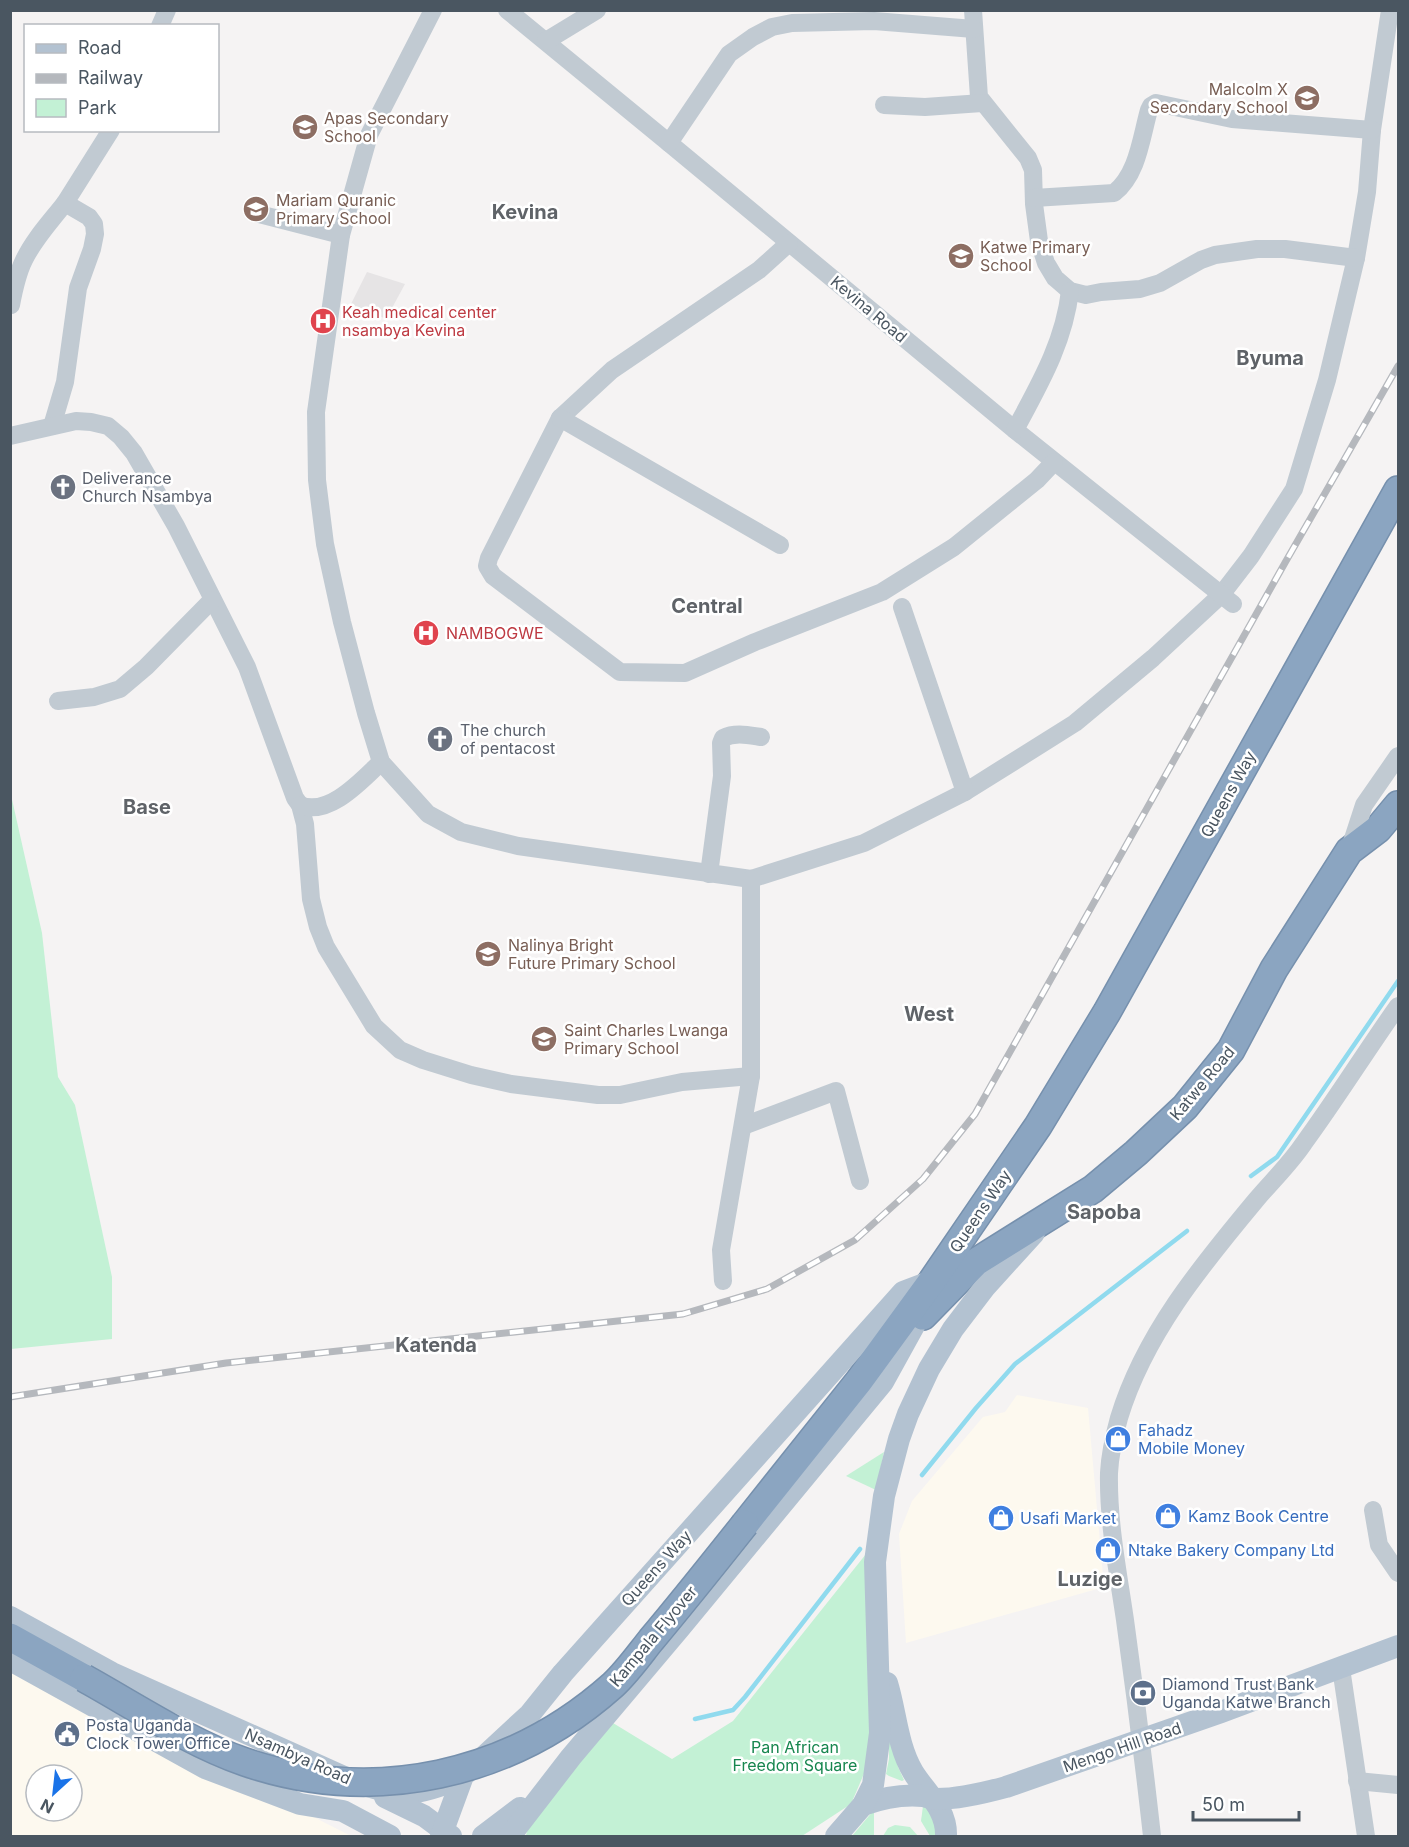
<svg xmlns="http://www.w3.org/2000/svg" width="1409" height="1847" viewBox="0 0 1409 1847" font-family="Inter,sans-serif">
<rect width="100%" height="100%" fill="#f5f3f3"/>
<g fill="#fdf9ef" fill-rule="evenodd">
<polygon points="1017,1395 1088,1408 1104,1587 906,1643 899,1534 912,1501 983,1417 1005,1412"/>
<path d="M10,1658L168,1743L351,1836H11ZM36,1775H72V1811H36Z"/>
</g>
<polygon fill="#e6e4e5" points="367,272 405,284 386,319 351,304"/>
<g fill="#c3f1d5">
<polygon points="11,795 42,933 58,1077 75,1105 112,1277 112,1339 11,1349"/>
<polygon points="884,1452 876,1490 846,1476"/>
<polygon points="866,1554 872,1711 869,1762 851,1804 802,1836 526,1836 532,1801 595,1712 672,1759 733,1721"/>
<polygon points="889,1715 891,1717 898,1767 904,1780 902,1781 889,1776 886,1774 889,1759"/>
<polygon points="927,1805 939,1836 930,1836 921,1821 923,1806"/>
<polygon points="873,1811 874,1813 874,1836 852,1836"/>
<polygon points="895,1825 910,1827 918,1836 883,1836 888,1828"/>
</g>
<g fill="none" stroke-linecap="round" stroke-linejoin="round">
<g stroke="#90daee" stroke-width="4.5">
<polyline points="1251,1176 1277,1157 1398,981"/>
<polyline points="922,1475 976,1408 1015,1364 1187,1231"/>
<polyline points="695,1719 733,1710 745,1697 860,1549"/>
</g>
<defs>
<g id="highway">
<polyline points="923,1316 976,1262 1093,1189 1136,1153 1185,1107 1231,1050 1274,969 1349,851 1378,829 1398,805"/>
<polyline points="745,1524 859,1381 932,1281 1038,1126 1107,1012 1398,490"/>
<polyline points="10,1637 84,1678"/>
</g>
</defs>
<use href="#highway" stroke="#7690ad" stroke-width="30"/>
<g stroke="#c1cad2" stroke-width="18">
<polyline points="433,10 369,135 341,235 316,412 317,480 325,544 342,622 366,713 381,762 428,814 461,832 518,846 751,879 864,843 965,792 1075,723 1153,658 1221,595 1251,556 1294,489 1327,380 1356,258 1367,192 1372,130 1390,10"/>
<polyline points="507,10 669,143 1015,430 1233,604"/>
<polyline points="973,10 979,97 1028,158 1033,170 1034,204 1039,241 1046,263 1055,278 1070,291 1086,295 1101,292 1140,289 1160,283 1201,260 1215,255 1257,249 1285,249 1356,258"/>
<polyline points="160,26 167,10"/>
<polyline points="546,41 597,10"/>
<polyline points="884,105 925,107 982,103"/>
<polyline points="669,143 729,54 753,37 772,27 792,23 874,21 974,29"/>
<path d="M1034,198L1114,193C1138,174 1141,138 1149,110L1151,106L1156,103L1232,119L1372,130"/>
<polyline points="255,213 341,235"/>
<polyline points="789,243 759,270 612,370 560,418 489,558 487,566 493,576 620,672 685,673 755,642 882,592 954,547 1037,480 1054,462"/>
<path d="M11,305C14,289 17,274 24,260C34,239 51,221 65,203"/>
<polyline points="560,418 780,545"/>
<polyline points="52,426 65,382 78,288 92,249 95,234 94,224 89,217 65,203 111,130"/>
<path d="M1015,430C1039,385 1064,343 1070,291"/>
<polyline points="10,436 76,421 91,422 108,426 121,437 134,453 176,526 247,667 295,798 300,805 305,824 311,899 318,927 326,947 374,1026 400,1050 423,1060 471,1075 511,1084 598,1095 620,1095 682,1082 751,1076"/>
<polyline points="902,607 965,792"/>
<polyline points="58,701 94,697 120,689 146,667 212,600"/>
<path d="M300,805C329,817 362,780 381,762"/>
<polyline points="1349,851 1364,805 1398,756"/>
<path d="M709,874L722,776L721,743L723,738C735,732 748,735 761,737"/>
<polyline points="743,1126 836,1091 860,1181"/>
<polyline points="723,1281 721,1250 751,1076 751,879"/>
<polyline points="1373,1510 1379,1545 1398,1573"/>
<polyline points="1341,1668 1366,1836"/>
<polyline points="1357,1781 1398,1785"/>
<path d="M1152,1836C1144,1764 1135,1692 1125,1620C1118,1572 1108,1522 1109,1473C1110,1454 1114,1436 1119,1418C1144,1335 1201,1266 1256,1200C1272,1181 1290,1164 1304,1143C1337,1098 1366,1051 1398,1006"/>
</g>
<g stroke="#b3c2d1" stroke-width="22">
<path d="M10,1617L112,1673L353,1781C398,1798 417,1797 462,1777"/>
<polyline points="10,1660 205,1768 300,1804 343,1811 390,1836"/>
<path d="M887,1683C896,1712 897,1745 913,1772C926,1793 947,1809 946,1836"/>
<polyline points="385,1797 424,1816 451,1836"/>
<path d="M863,1805C882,1798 902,1794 923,1796C928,1797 932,1799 937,1799C960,1799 984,1793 1006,1787L1221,1712L1398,1646"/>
<polyline points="441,1836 463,1776 530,1714 563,1673 903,1292 932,1281"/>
<polyline points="483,1836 520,1808"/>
<polyline points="510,1836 571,1757 679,1629 883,1382 915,1324"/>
<polyline points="836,1836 863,1805 873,1785 880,1733 875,1562 884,1496 899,1439 908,1414 929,1369 953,1329 985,1287 1034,1233"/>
</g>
<use href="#highway" stroke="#8ba5c1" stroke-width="27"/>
<defs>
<polyline id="rail" points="10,1397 226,1363 683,1314 767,1289 855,1240 923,1179 975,1114 1286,561 1398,366"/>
</defs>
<use href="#rail" stroke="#b5b8bd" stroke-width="7"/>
<use href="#rail" stroke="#fff" stroke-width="4.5" stroke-dasharray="14" stroke-linecap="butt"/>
<defs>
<path id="highway-bridge" d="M84,1678C136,1707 190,1743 245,1762C374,1806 511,1776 613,1685C627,1672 639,1655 651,1640C683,1602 714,1563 745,1524"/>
</defs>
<use href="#highway-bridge" stroke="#7690ad" stroke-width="30" stroke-linecap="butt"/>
<use href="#highway-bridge" stroke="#8ba5c1" stroke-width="27"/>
</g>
<defs>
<symbol id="school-disc" viewBox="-11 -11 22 22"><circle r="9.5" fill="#8d6e63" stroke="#fff"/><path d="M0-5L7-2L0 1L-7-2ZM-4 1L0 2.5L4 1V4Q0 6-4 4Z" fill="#fff"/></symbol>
<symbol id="hospital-disc" viewBox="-11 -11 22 22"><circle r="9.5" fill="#e0444e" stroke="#fff"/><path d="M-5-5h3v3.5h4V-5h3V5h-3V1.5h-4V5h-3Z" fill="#fff"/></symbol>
<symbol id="church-disc" viewBox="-11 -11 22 22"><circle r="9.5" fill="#6b7280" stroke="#fff"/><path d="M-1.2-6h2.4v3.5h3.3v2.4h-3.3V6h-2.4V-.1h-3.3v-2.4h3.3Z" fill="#fff"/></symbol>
<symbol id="shop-disc" viewBox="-11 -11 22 22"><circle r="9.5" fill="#3f7fe0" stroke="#fff"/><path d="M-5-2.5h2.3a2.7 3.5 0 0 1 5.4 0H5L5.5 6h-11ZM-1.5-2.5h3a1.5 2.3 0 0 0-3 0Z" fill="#fff"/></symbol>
<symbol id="bank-disc" viewBox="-11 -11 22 22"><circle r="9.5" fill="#5c6f8a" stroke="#fff"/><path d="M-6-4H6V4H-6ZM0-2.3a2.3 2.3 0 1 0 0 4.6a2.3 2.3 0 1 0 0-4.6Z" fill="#fff"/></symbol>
<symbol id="civic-disc" viewBox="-11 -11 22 22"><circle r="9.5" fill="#5c6f8a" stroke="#fff"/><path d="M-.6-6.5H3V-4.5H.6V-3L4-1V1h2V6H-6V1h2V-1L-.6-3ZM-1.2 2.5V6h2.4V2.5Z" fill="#fff"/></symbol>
</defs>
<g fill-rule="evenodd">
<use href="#school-disc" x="1292" y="83" width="30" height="30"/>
<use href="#school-disc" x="290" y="112" width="30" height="30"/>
<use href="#school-disc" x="241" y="194" width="30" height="30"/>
<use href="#school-disc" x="946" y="241" width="30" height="30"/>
<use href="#hospital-disc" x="308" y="306" width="30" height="30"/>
<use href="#church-disc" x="48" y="472" width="30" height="30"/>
<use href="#hospital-disc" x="411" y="618" width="30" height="30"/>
<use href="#church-disc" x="425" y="724" width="30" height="30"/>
<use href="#school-disc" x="473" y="939" width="30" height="30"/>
<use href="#school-disc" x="529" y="1024" width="30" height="30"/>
<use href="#shop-disc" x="1103" y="1424" width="30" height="30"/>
<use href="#shop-disc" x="1153" y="1501" width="30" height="30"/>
<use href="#shop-disc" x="986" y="1503" width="30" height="30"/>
<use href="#shop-disc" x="1093" y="1535" width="30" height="30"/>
<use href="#bank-disc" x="1128" y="1678" width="30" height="30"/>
<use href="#civic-disc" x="52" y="1719" width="30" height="30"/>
</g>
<g text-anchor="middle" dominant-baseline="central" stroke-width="5" stroke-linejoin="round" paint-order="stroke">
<g font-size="16" fill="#785e54" stroke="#fff" text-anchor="start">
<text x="1288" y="89" text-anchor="end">Malcolm X<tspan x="1288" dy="18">Secondary School</tspan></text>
<text x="324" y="118">Apas Secondary<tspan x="324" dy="18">School</tspan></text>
<text x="276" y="200">Mariam Quranic<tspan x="276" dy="18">Primary School</tspan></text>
<text x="980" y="247">Katwe Primary<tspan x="980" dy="18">School</tspan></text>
<text x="508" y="945">Nalinya Bright<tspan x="508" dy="18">Future Primary School</tspan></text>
<text x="564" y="1030">Saint Charles Lwanga<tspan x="564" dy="18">Primary School</tspan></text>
</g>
<g font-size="16" fill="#4a5661" stroke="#fff">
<text transform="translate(869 309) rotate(40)">Kevina Road</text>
<text transform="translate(1228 794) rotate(-61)">Queens Way</text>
<text transform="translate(1202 1083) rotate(-50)">Katwe Road</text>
<text transform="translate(980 1211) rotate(-56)">Queens Way</text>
<text transform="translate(656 1568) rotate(-48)">Queens Way</text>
<text transform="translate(653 1636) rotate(-50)">Kampala Flyover</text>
<text transform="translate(1122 1747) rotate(-19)">Mengo Hill Road</text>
<text transform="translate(298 1756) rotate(24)">Nsambya Road</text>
</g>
<g font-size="16" fill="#be3a42" stroke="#fff" text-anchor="start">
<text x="342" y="312">Keah medical center<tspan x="342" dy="18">nsambya Kevina</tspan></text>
<text x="446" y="633">NAMBOGWE</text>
</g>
<g font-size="16" fill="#5b616d" stroke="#fff" text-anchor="start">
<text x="82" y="478">Deliverance<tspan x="82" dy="18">Church Nsambya</tspan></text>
<text x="460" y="730">The church<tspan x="460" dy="18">of pentacost</tspan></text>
</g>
<g font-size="16" fill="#366cbe" stroke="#fff" text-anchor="start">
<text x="1138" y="1430">Fahadz<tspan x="1138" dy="18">Mobile Money</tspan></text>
<text x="1188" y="1516">Kamz Book Centre</text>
<text x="1020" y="1518">Usafi Market</text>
<text x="1128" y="1550">Ntake Bakery Company Ltd</text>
</g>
<g font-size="16" fill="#4e5e75" stroke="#fff" text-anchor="start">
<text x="1162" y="1684">Diamond Trust Bank<tspan x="1162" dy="18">Uganda Katwe Branch</tspan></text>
<text x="86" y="1725">Posta Uganda<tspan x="86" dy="18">Clock Tower Office</tspan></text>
</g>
<g font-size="16" fill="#17864f" stroke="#fff">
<text x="795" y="1747">Pan African<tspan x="795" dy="18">Freedom Square</tspan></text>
</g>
<g font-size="20" font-weight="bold" fill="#5f6368" stroke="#fff">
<text x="525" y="212">Kevina</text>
<text x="1270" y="358">Byuma</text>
<text x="707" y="606">Central</text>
<text x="147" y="807">Base</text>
<text x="929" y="1014">West</text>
<text x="1104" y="1212">Sapoba</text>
<text x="436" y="1345">Katenda</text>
<text x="1090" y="1579">Luzige</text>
</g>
</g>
<rect width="1409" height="1847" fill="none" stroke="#4a5661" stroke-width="24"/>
<rect x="24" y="24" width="195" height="108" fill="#ffffff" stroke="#b7bbc0" stroke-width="1.5"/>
<rect x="36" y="44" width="30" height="9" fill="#b3c2d1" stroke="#b7bbc0" stroke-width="1.5"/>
<text x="78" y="54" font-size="18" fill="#4a5661">Road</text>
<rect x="36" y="74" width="30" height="9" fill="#b5b8bd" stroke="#b7bbc0" stroke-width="1.5"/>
<text x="78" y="84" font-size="18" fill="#4a5661">Railway</text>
<rect x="36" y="99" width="30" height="18" fill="#c3f1d5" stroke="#b7bbc0" stroke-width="1.5"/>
<text x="78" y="114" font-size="18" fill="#4a5661">Park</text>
<g transform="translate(54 1793) rotate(207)"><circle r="28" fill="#ffffff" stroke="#b7bbc0" stroke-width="1.5"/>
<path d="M0-4.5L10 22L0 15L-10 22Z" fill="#1a73e8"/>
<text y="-9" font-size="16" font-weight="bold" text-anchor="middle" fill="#4a5661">N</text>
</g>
<path d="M1193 1811v9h106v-9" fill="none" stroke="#4a5661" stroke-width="3"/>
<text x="1202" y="1811" font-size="18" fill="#4a5661" stroke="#ffffff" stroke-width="4.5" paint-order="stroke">50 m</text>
</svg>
